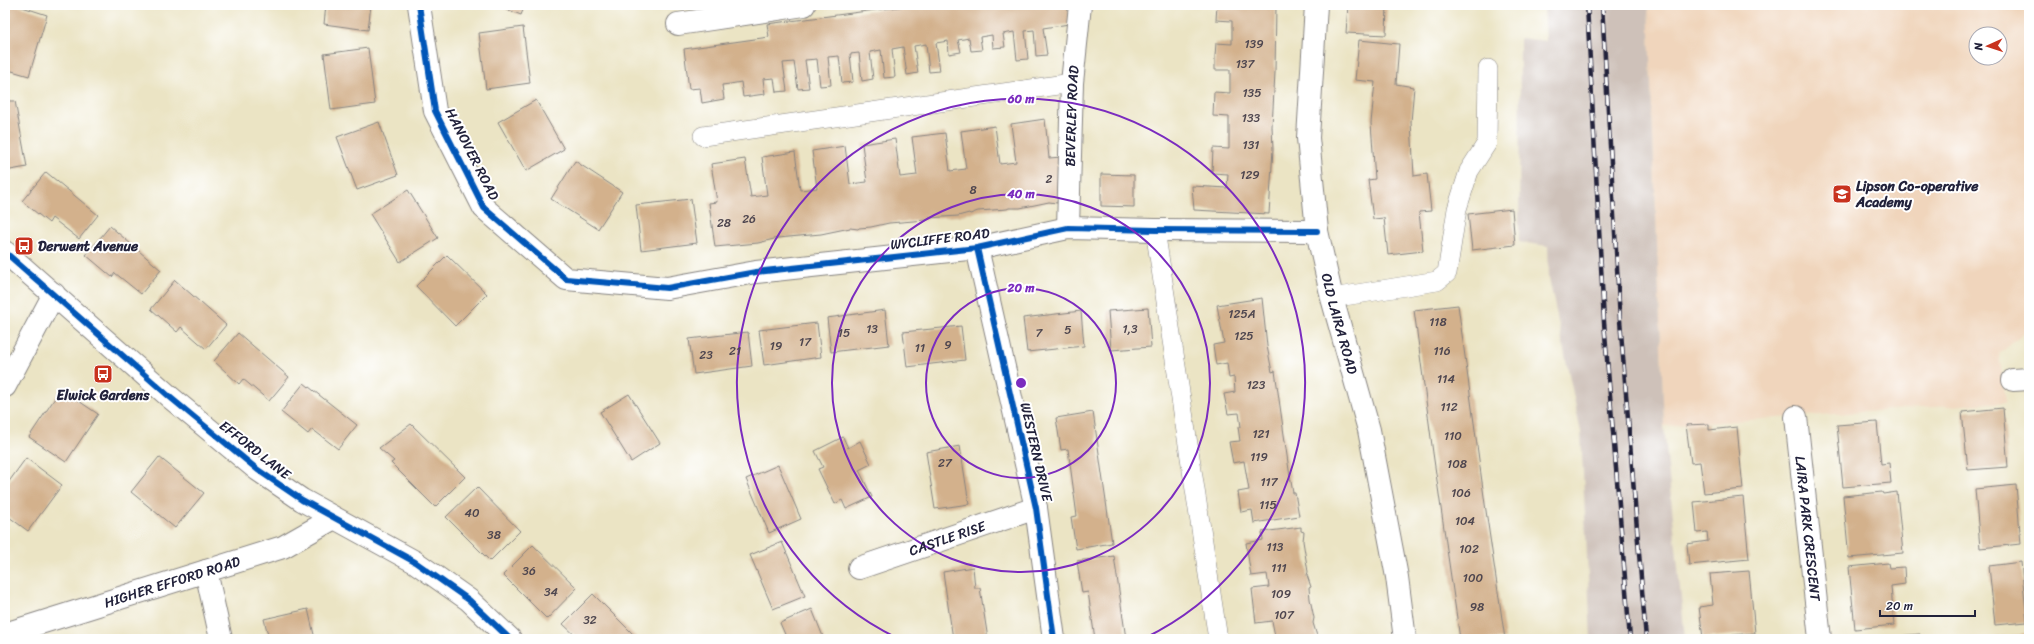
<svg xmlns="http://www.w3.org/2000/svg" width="2034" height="644" viewBox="0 0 2034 644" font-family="Sriracha,sans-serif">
<rect width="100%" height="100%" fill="#fff"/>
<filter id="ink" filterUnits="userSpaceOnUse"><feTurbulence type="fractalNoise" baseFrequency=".025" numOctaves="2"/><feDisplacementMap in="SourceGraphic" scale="8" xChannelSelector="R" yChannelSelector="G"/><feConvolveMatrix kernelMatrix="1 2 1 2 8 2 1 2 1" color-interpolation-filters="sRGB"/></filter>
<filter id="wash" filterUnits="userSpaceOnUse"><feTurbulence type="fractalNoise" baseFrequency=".012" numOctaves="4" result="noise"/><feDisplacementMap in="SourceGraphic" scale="16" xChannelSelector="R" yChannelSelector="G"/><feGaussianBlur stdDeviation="0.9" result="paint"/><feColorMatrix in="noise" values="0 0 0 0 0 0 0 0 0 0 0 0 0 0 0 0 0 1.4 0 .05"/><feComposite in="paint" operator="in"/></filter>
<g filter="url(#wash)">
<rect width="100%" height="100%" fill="#ebe4c4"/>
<path fill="#f0d5bc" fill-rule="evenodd" d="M1648,5H2029V329L1999,354L2006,402L1664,426ZM1976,34H2000V58H1976Z"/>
<polygon fill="#cec1b9" points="1544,5 1648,5 1664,426 1685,639 1591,639 1581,432 1549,278 1548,246 1519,242 1520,38 1546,41"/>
<g id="blocks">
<g fill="#d3b18c">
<polygon points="10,5 16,5 47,15 29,76 5,69 5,20"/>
<polygon points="326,5 371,5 368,30 324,24"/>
<polygon points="496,5 525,5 521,15"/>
<polygon points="914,5 1070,5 1069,24 1043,28 1047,55 1036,56 1034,30 1025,31 1028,59 1017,60 1014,32 1003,34 1005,47 993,48 992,35 980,37 982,50 971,51 969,38 958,40 961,52 949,54 948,41 936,43 940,71 929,72 926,44 914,46 918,73 907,75 903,47 892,49 895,77 884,78 881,50 870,52 873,79 862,81 859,53 850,54 853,82 842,83 839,56 828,57 831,85 820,86 817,59 805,60 809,88 798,89 794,62 783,63 787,91 776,92 774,78 763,79 765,94 743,97 741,82 730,84 722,85 724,99 702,103 700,88 689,89 684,49 769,37 767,24"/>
<polygon points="1217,5 1276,5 1275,72 1272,127 1273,149 1269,214 1194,210 1192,186 1227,188 1228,174 1212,173 1213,148 1229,149 1229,117 1213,116 1214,92 1230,93 1230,70 1215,70 1215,56 1216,43 1232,44 1232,21 1216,20"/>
<polygon points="1348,5 1387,5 1386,35 1346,33"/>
<polygon points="523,27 530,83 486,89 479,33"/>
<polygon points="1359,40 1399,44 1396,84 1414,87 1411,122 1414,176 1427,174 1431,211 1419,212 1423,251 1388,255 1384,218 1373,219 1368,180 1375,179 1371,123 1375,82 1355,80"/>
<polygon points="368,48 375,104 331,110 324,54"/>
<polygon points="5,87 7,87 9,101 15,101 27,167 5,171"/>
<polygon points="536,100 564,149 526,171 498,122"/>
<polygon points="1045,119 1049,158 1062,157 1057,203 1049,202 1020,208 1009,208 1007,209 978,211 970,214 969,213 958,216 928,218 926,220 889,223 871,227 859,228 858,229 850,228 821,234 778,238 758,243 715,247 709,203 717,202 711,164 745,159 751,197 767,195 762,157 795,152 800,190 809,189 817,188 812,151 845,146 850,184 867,182 862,144 895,139 900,177 917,175 912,137 945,133 950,171 966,169 961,131 995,126 1000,164 1016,162 1011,124"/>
<polygon points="379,122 398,175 357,190 337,137"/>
<polygon points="575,161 622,192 598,229 551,199"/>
<polygon points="46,172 98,215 79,239 52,218 49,223 22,201"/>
<polygon points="1101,174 1134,175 1134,207 1101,206"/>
<polygon points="408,190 438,238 400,262 370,214"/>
<polygon points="691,199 697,243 641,250 636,205"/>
<polygon points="1512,209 1515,245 1472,250 1468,214"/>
<polygon points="110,226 161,270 141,294 115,273 112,277 86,255"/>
<polygon points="447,255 487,294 455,326 416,286"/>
<polygon points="175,280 226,325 206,349 181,327 177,332 151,309"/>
<polygon points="1262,298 1267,346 1272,372 1275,371 1289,470 1293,493 1295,493 1299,516 1254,523 1252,510 1241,512 1238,492 1249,490 1244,461 1233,463 1229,442 1240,441 1238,427 1241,427 1239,413 1228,414 1224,394 1235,392 1234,377 1229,378 1227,363 1216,365 1213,345 1224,343 1217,305"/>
<polygon points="1458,305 1485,504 1505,639 1460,639 1433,453 1414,310"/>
<polygon points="1148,308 1151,347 1111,350 1108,311"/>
<polygon points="885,310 889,345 831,352 827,318"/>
<polygon points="1081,311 1084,346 1027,352 1023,318"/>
<polygon points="817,323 821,357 764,365 759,330"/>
<polygon points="961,326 965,360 907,367 903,332"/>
<polygon points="748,332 752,366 694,374 689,339"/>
<polygon points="238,333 289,377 269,401 243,379 239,384 214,361"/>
<polygon points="304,383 357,425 338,449 312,429 308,434 281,412"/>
<polygon points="61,389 98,414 66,462 29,437"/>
<polygon points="629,394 660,443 631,462 600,412"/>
<polygon points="2003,408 2008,467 1968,470 1962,412"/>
<polygon points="1093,412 1112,543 1076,549 1071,517 1077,516 1068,449 1061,450 1056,418"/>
<polygon points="1877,422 1881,464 1889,463 1891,483 1843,487 1837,425"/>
<polygon points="411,424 465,477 435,507 391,463 394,461 379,448"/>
<polygon points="1709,424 1709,430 1737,427 1743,489 1704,493 1700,462 1691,463 1686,425"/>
<polygon points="843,437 848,448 860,441 871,464 859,470 872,497 846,509 842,500 835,504 818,469 823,467 815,451"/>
<polygon points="960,446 969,504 935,509 926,452"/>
<polygon points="159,457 204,493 175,528 131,492"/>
<polygon points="26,458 62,485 28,531 5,514 5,487"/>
<polygon points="778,465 801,519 769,533 746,479"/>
<polygon points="2016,485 2021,544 1980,548 1975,489"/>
<polygon points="477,487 520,531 490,561 446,517"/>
<polygon points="1882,492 1883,494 1897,492 1903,553 1849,558 1843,496"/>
<polygon points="1743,497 1749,559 1689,565 1687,544 1708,541 1707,532 1697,533 1694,502"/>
<polygon points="1301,527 1301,531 1304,532 1303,541 1308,572 1307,575 1311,587 1309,588 1310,599 1314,618 1313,623 1317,636 1316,639 1267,639 1266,637 1275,636 1272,621 1256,623 1252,589 1269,587 1267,574 1251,576 1246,543 1263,540 1262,532"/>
<polygon points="782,542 805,596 773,609 750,555"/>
<polygon points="533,545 577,588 547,619 503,575"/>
<polygon points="1114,556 1126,639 1095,639 1088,592 1082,593 1077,561"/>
<polygon points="2021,562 2027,622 1995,625 1989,566"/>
<polygon points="1888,563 1889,568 1904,567 1905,584 1891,586 1894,625 1855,629 1849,567"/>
<polygon points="973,567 975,588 980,588 988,639 953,639 943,572"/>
<polygon points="1749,571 1755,633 1703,638 1699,607 1713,605 1710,574"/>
<polygon points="593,594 637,638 636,639 579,639 563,624"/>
<polygon points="308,609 315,639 269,639 264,619"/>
<polygon points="812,609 824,639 787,639 780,623"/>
<polygon points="1920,634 1920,639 1874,639 1874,638"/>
<polygon points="2029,634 2029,639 1997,639 1997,637"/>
</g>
</g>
</g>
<g filter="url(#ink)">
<use href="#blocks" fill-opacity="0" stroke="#868380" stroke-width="1"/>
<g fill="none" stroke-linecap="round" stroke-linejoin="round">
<defs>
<g id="service">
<polyline points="703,136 1072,83"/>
<polyline points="1155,230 1218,639"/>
<polyline points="1332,298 1437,281 1447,273 1457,209 1469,171 1487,143 1488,69"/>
</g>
<g id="minor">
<polyline points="419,5 435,111 484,208 566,279 667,288 756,272 977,248 1068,228 1155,230 1317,231"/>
<polyline points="678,24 804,5"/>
<path id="s1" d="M1068,228L1072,83L1080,5"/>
<polyline points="977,248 1036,508 1054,639"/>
<polyline points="5,252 171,398 258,470 302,500 415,562 469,600 510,639"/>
<polyline points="2013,380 2029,379"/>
<polyline points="5,386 54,294"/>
<path id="s2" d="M1796,417L1820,639"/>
<path id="s3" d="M859,568L1036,508"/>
<polyline points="206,571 221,639"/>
<path id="s4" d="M5,634L283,547L334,518"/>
</g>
<g id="secondary">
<path id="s5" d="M1316,5L1308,138L1317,231L1332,298L1369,430L1397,577L1405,639"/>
</g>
</defs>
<use href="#service" stroke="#868380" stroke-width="20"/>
<use href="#minor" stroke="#868380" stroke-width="24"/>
<use href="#secondary" stroke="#868380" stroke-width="24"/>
<use href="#service" stroke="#fff" stroke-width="19"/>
<use href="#minor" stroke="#fff" stroke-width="22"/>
<use href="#secondary" stroke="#fff" stroke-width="22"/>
<defs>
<g id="rail">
<polyline points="1587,5 1604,322 1630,639"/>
<polyline points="1602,5 1620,320 1646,639"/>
</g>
</defs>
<use href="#rail" stroke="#22223b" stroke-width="4.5"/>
<use href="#rail" stroke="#fff" stroke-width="3" stroke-dasharray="9" stroke-linecap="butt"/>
<defs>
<g id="cycleway">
<polyline points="419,5 435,111 484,208 566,279 667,288 756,272 977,248 1068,228 1155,230 1317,231"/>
<polyline points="977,248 1036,508 1054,639"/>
<polyline points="5,252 171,398 258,470 302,500 415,562 469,600 510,639"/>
</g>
</defs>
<use href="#cycleway" stroke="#fff" stroke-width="8"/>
<use href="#cycleway" stroke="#0057b8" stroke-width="6"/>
</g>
</g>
<g fill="none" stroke="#7b2cbf" stroke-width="2">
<circle cx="1021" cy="383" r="95"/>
<circle cx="1021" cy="383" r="189"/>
<path d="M897 638A284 284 0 1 1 1145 638"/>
</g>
<defs>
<symbol id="school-square" viewBox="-11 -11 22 22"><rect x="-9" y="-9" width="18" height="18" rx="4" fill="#c8321e" stroke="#fff"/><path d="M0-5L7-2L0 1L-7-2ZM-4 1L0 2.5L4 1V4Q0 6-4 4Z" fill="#fff"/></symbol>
<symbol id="bus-square" viewBox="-11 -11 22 22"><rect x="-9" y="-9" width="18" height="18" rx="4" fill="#c8321e" stroke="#fff"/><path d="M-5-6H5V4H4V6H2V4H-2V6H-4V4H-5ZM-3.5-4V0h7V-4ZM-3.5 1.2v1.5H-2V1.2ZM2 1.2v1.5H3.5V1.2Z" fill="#fff"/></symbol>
</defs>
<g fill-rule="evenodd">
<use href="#school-square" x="1831" y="183" width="22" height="22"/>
<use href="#bus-square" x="13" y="235" width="22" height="22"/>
<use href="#bus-square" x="92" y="363" width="22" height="22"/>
</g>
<g text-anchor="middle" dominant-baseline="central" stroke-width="4" stroke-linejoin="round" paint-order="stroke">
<g font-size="12" fill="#4e464f">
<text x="1254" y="44">139</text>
<text x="1245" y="64">137</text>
<text x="1252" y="93">135</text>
<text x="1251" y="118">133</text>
<text x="1251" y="145">131</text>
<text x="1250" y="175">129</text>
<text x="1049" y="179">2</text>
<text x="973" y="190">8</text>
<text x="749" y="219">26</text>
<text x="724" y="223">28</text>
<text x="1242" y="314">125A</text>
<text x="1438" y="322">118</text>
<text x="872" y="329">13</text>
<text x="1130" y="329">1,3</text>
<text x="1068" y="330">5</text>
<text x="844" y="333">15</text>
<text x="1039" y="333">7</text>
<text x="1244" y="336">125</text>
<text x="805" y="342">17</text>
<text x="948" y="345">9</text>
<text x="776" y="346">19</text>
<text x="920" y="348">11</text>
<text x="735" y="351">21</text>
<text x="1442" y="351">116</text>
<text x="706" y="355">23</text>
<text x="1446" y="379">114</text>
<text x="1256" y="385">123</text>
<text x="1449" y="407">112</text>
<text x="1261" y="434">121</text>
<text x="1453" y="436">110</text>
<text x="1259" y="457">119</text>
<text x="945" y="463">27</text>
<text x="1457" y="464">108</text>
<text x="1269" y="482">117</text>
<text x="1461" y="493">106</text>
<text x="1268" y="505">115</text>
<text x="472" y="513">40</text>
<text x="1465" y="521">104</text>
<text x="494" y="535">38</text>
<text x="1275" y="547">113</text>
<text x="1469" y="549">102</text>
<text x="1279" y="568">111</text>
<text x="529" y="571">36</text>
<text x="1473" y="578">100</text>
<text x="551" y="592">34</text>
<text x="1281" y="594">109</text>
<text x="1477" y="607">98</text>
<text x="1284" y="615">107</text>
<text x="590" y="620">32</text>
</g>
<g font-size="14" fill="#22223b" stroke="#fff">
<text stroke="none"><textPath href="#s1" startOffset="112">BEVERLEY ROAD</textPath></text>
<text transform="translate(472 154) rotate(63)">HANOVER ROAD</text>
<text transform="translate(940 239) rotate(-7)">WYCLIFFE ROAD</text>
<text stroke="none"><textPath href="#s5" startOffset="322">OLD LAIRA ROAD</textPath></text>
<text transform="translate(255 450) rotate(38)">EFFORD LANE</text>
<text transform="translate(1036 452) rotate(77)">WESTERN DRIVE</text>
<text stroke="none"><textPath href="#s2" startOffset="112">LAIRA PARK CRESCENT</textPath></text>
<text stroke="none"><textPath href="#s3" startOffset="93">CASTLE RISE</textPath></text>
<text stroke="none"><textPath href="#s4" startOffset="175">HIGHER EFFORD ROAD</textPath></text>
</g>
<g font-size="14" font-weight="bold" fill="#22223b" stroke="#fff" text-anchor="start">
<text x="1856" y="186">Lipson Co-operative<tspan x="1856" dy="16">Academy</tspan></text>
<text x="38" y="246">Derwent Avenue</text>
<text x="103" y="395" text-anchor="middle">Elwick Gardens</text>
</g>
</g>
<circle cx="1021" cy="383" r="6" fill="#7b2cbf" stroke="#fff" stroke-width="2"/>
<g font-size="12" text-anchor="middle" font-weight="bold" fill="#7b2cbf" stroke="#fff" stroke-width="4" stroke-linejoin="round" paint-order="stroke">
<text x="1021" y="103">60 m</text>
<text x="1021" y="198">40 m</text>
<text x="1021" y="292">20 m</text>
</g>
<rect width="2034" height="644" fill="none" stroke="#fff" stroke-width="20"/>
<g transform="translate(1988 46) rotate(267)"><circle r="19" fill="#ffffff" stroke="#a7a7b1"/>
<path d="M0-3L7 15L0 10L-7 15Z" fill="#c8321e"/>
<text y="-6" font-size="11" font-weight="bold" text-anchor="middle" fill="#22223b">N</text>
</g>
<path d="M1880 610v6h95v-6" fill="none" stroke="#22223b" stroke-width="2"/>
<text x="1886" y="610" font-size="12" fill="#22223b" stroke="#ffffff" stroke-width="3" paint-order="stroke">20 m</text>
</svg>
